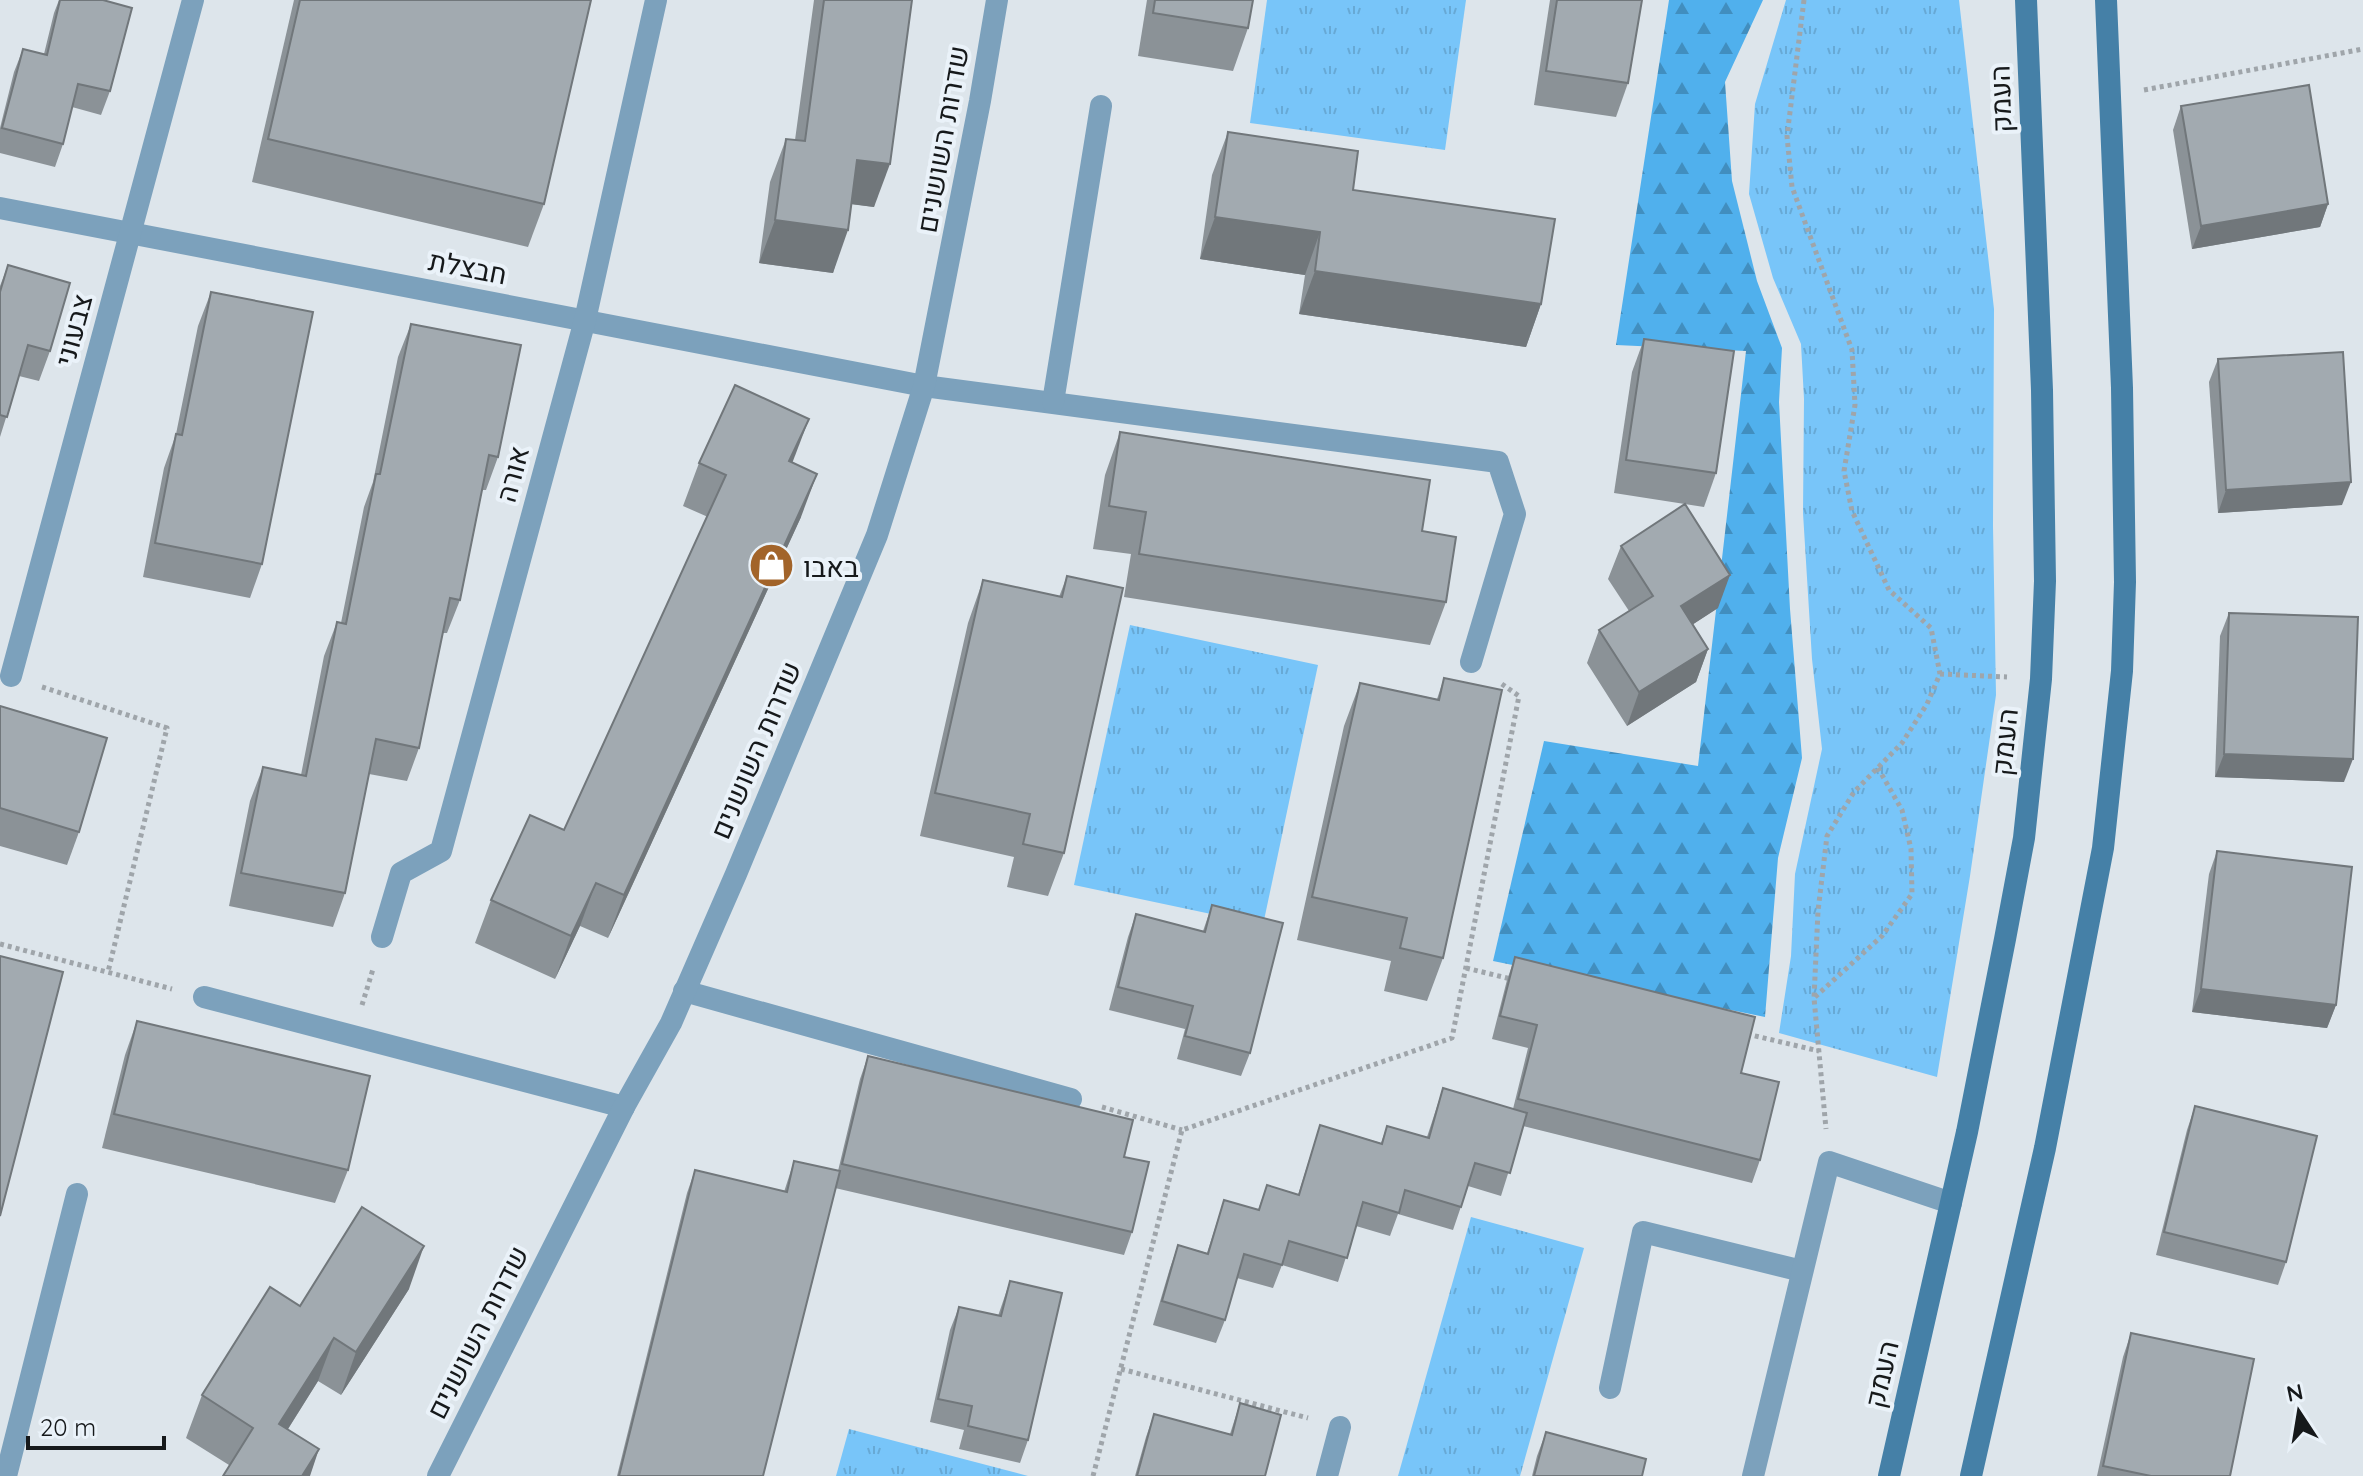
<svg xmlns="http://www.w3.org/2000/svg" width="2363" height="1476" viewBox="0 0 2363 1476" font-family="Quicksand,Heebo,sans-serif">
<defs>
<pattern id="forest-firs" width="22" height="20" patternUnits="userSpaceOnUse" patternTransform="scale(2)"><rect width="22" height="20" fill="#50b0ed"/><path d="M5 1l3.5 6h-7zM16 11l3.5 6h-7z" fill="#418ebf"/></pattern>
<pattern id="park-tufts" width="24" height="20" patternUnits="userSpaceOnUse" patternTransform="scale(2)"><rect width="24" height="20" fill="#78c5f9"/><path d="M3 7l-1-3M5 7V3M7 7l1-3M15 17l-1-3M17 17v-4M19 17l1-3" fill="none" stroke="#67a9d5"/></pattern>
</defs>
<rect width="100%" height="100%" fill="#dde5eb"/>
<polygon fill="url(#forest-firs)" points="1669,0 1763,0 1725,82 1732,181 1757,281 1782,348 1779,402 1790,609 1802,758 1778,858 1765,1017 1493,961 1544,741 1698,766 1746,351 1616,345"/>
<g fill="url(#park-tufts)">
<polygon points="1267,0 1466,0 1445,150 1250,123"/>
<polygon points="1786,0 1959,0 1994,309 1993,526 1996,695 1970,876 1937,1077 1779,1033 1791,956 1795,874 1822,749 1812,659 1803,513 1804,399 1801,344 1773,278 1749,194 1755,104"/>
<polygon points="1130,625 1318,665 1263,925 1074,885"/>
<polygon points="1471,1217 1584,1248 1520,1476 1398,1476"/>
<polygon points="849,1429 1028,1476 836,1476"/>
</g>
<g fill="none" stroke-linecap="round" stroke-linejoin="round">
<g stroke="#9fa5aa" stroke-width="5" stroke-dasharray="4 4" stroke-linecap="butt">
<polyline points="1804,0 1787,136 1792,187 1852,350 1855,405 1844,471 1852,511 1889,590 1931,628 1940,674 1927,704 1902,743 1854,792 1827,836 1818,911 1814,998 1826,1129"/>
<polyline points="2144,90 2363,49"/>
<polyline points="1940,674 2007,677"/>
<polyline points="42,687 167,728 108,972"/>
<polyline points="0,944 172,989"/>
<polyline points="1466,968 1511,979"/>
<polyline points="1815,997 1882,936 1912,894 1911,849 1902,810 1878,768"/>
<polyline points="362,1005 373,969"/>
<polyline points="1747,1034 1819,1051"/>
<polyline points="1102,1107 1182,1130"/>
<polyline points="1121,1369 1308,1418"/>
<polyline points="1093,1476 1182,1130 1452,1038 1519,696 1499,682"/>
</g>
<polyline stroke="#7ca1bc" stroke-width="22" points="1610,1388 1643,1232 1802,1271"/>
<g stroke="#7ca1bc" stroke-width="22">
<polyline points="0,208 924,386 1498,462 1515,514 1471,662"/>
<polyline points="1053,402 1101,106"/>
<polyline points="11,676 193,0"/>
<polyline points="382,937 401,873 441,851 585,320 656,0"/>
<polyline points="684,991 1071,1099"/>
<polyline points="204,997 624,1107"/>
<polyline points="6,1476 77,1194"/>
<polyline points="438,1476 624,1107 671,1023 736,874 877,535 924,386 980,101 997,0"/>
<polyline points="1327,1476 1340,1427"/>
<polyline points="1753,1476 1829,1162 1951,1203"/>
</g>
<g stroke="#4580a7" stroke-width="22">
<polyline points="1889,1476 1967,1132 2005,939 2024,838 2041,679 2045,581 2042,390 2026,0"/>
<polyline points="1971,1476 2045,1148 2103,848 2122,671 2125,582 2122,388 2106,0"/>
</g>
</g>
<g fill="#8b9297">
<polygon points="59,0 103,0 110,91 101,115 72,107 63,144 55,167 0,153 0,128 14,72 23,49 44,54 54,13"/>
<polygon points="294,0 591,0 544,204 528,247 252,182"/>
<polygon points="814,0 912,0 874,207 852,204 833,273 759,263 770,182 786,139 795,140"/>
<polygon points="1147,0 1253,0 1248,28 1233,71 1138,56"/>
<polygon points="1550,0 1642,0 1628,83 1616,117 1534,105"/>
<polygon points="2181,106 2328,204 2320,227 2192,249 2173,130"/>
<polygon points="1228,132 1353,190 1541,304 1526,347 1299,314 1305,275 1200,259 1212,175"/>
<polygon points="8,265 50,351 39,381 19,376 0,437 0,286"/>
<polygon points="211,292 262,564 250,598 143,577 164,468 176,434 198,326"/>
<polygon points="411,324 498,457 486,490 482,490 460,600 447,633 443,633 419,748 407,781 369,774 345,893 333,927 229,906 250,801 263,767 301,775 324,656 337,622 341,623 364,507 373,482 398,357"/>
<polygon points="1644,339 1716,473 1704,507 1614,493 1632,372"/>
<polygon points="2218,359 2342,505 2218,513 2209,382"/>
<polygon points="1120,432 1422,531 1446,602 1430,645 1124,597 1131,554 1093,549 1105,475"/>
<polygon points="699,463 793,463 801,517 608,938 580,926 555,979 475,943 491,900 564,830 708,517 683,506"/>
<polygon points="1621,546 1718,608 1693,624 1708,649 1696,682 1627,726 1587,663 1599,630 1629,611 1608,579"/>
<polygon points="1067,576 1064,853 1048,896 1007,887 1014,857 920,836 968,623 983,580 1059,597"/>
<polygon points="2229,613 2344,782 2215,777 2220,636"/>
<polygon points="1444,678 1443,958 1427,1001 1384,991 1391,961 1297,940 1344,726 1360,683 1437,699"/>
<polygon points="0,706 79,832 67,865 0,846"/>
<polygon points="2217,851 2336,1005 2327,1028 2192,1012 2209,874"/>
<polygon points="1212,905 1250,1053 1241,1076 1177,1059 1185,1029 1109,1010 1128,937 1136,914 1203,931"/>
<polygon points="1515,957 1741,1073 1760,1160 1752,1183 1523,1126 1501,1196 1468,1186 1453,1230 1398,1214 1390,1236 1356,1226 1338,1282 1282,1265 1273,1288 1237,1278 1225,1320 1216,1343 1153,1325 1170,1268 1178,1245 1207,1253 1224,1200 1258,1210 1267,1185 1298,1195 1320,1125 1381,1143 1387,1126 1427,1137 1443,1088 1513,1109 1528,1048 1492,1039 1507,980"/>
<polygon points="137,1021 348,1170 335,1203 102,1148 125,1055"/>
<polygon points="868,1056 1124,1157 1132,1232 1124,1255 835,1188 763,1476 617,1476 687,1193 695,1170 784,1192 794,1161 838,1171 860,1079"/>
<polygon points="2195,1106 2286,1262 2278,1285 2156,1255 2187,1130"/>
<polygon points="1010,1281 1028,1440 1020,1463 959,1449 964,1430 930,1422 950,1330 959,1307 998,1316"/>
<polygon points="409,1289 341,1395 318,1381 288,1429 229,1465 186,1438 202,1395 300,1306"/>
<polygon points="2131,1333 2230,1476 2097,1476 2123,1357"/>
<polygon points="1240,1403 1265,1476 1135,1476 1146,1437 1154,1414 1230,1434"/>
<polygon points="1546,1432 1642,1476 1532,1476 1537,1456"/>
</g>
<g fill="#71777b">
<polygon points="857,160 890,164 874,207 842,203"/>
<polygon points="2328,204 2320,227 2192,249 2201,226"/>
<polygon points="1215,217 1320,232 1305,275 1200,259"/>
<polygon points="775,220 848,230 833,273 759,263"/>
<polygon points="1315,271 1541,304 1526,347 1299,314"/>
<polygon points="809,419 793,461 774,504 789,461"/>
<polygon points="817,474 801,517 608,938 624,895"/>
<polygon points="2351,482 2342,505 2218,513 2226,490"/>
<polygon points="1730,575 1718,608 1669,640 1681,606"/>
<polygon points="1708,649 1696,682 1627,726 1639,692"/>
<polygon points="2224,754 2353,759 2344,782 2215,777"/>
<polygon points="596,883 580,926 555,979 571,936"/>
<polygon points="2201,989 2336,1005 2327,1028 2192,1012"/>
<polygon points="424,1246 409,1289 341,1395 356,1352"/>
<polygon points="334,1338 318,1381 264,1467 279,1424"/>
<polygon points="319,1449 310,1476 302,1476"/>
</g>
<g fill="#a2aab0" stroke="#71777b" stroke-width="2">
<polygon points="60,0 103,0 132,8 110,91 78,84 63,144 2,128 23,49 47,55"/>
<polygon points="300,0 591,0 544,204 268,139"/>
<polygon points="824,0 912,0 890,164 857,160 848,230 775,220 786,139 805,141"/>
<polygon points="1155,0 1253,0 1248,28 1153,13"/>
<polygon points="1557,0 1642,0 1628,83 1546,71"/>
<polygon points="2309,85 2328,204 2201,226 2181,106"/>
<polygon points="1228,132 1358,151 1353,190 1555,219 1541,304 1315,271 1320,232 1215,217"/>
<polygon points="8,265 70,283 50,351 28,345 7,417 0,415 0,292"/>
<polygon points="211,292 313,312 262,564 155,543 176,434 182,435"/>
<polygon points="411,324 521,345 498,457 489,455 460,600 450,598 419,748 376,739 345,893 241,873 263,767 306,776 337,622 346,624 376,474 380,474"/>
<polygon points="1644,339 1734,351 1716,473 1626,460"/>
<polygon points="2343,352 2351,482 2226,490 2218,359"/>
<polygon points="735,385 809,419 789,461 817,474 624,895 596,883 571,936 491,900 530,815 564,830 726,475 699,463"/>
<polygon points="1120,432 1430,480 1422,531 1456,537 1446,602 1139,554 1146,512 1109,506"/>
<polygon points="1685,504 1730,575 1681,606 1708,649 1639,692 1599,630 1653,596 1621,546"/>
<polygon points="1067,576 1123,588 1064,853 1023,844 1030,814 935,793 983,580 1062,597"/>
<polygon points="2229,613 2358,617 2353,759 2224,754"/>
<polygon points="1444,678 1502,690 1443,958 1400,948 1407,918 1312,897 1360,683 1439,700"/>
<polygon points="0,706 107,738 79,832 0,808"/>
<polygon points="2217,851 2352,867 2336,1005 2201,989"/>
<polygon points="1212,905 1283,923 1250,1053 1185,1036 1193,1006 1118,987 1136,914 1205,932"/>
<polygon points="0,956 63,972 0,1216"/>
<polygon points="1515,957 1755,1017 1741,1073 1779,1082 1760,1160 1518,1099 1537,1025 1500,1016"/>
<polygon points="137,1021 370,1076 348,1170 114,1114"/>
<polygon points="868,1056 1133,1120 1124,1157 1149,1162 1132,1232 842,1164"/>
<polygon points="1443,1088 1527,1113 1510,1173 1475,1163 1461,1207 1405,1190 1399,1213 1363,1202 1347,1258 1289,1241 1282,1265 1244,1254 1225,1320 1162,1301 1178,1245 1208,1254 1224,1200 1259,1210 1267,1185 1299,1195 1320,1125 1382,1144 1387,1126 1429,1138"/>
<polygon points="2195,1106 2317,1136 2286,1262 2164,1232"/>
<polygon points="794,1161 840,1171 763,1476 619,1476 695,1170 787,1192"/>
<polygon points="362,1207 424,1246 356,1352 334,1338 279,1424 319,1449 302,1476 223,1476 253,1428 202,1395 270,1287 300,1306"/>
<polygon points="1010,1281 1062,1293 1028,1440 968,1426 972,1406 938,1399 959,1307 1001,1316"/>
<polygon points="2131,1333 2254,1359 2230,1476 2151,1476 2103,1466"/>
<polygon points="1240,1403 1281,1415 1265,1476 1137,1476 1154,1414 1232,1435"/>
<polygon points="1546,1432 1646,1459 1642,1476 1534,1476"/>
</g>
<defs>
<symbol id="shop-disc" viewBox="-11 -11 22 22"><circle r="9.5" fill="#a2642a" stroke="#eaf2f9"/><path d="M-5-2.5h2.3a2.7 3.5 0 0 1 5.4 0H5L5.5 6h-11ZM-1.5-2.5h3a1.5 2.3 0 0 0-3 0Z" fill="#fff"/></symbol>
</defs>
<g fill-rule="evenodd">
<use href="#shop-disc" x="746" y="540" width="51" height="51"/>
</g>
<g text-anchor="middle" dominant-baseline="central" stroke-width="8" stroke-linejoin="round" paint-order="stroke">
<g font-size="28" fill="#16191b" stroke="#eaf2f9">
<text transform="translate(2000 99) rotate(-92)">העמק</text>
<text transform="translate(942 139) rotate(-80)">שדרות השושנים</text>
<text transform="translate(468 267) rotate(11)">חבצלת</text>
<text transform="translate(73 330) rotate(-75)">צבעוני</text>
<text transform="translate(512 474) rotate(-75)">אורה</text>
<text transform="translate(2004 742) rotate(-84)">העמק</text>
<text transform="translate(755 750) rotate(-67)">שדרות השושנים</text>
<text transform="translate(477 1332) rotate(-63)">שדרות השושנים</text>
<text transform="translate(1881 1374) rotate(-77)">העמק</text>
</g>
<g font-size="28" fill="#16191b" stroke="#eaf2f9" text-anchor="start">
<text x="803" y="566">באבו</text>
</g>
</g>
<g transform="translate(2299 1412) rotate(348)" stroke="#eaf2f9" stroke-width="6" paint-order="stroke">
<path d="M0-6L14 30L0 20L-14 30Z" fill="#16191b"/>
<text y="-12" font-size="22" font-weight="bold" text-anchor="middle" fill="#16191b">N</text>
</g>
<path d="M28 1436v12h136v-12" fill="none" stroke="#16191b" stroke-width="4"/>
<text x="40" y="1436" font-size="24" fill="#16191b" stroke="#eaf2f9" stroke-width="6" paint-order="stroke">20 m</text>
</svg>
